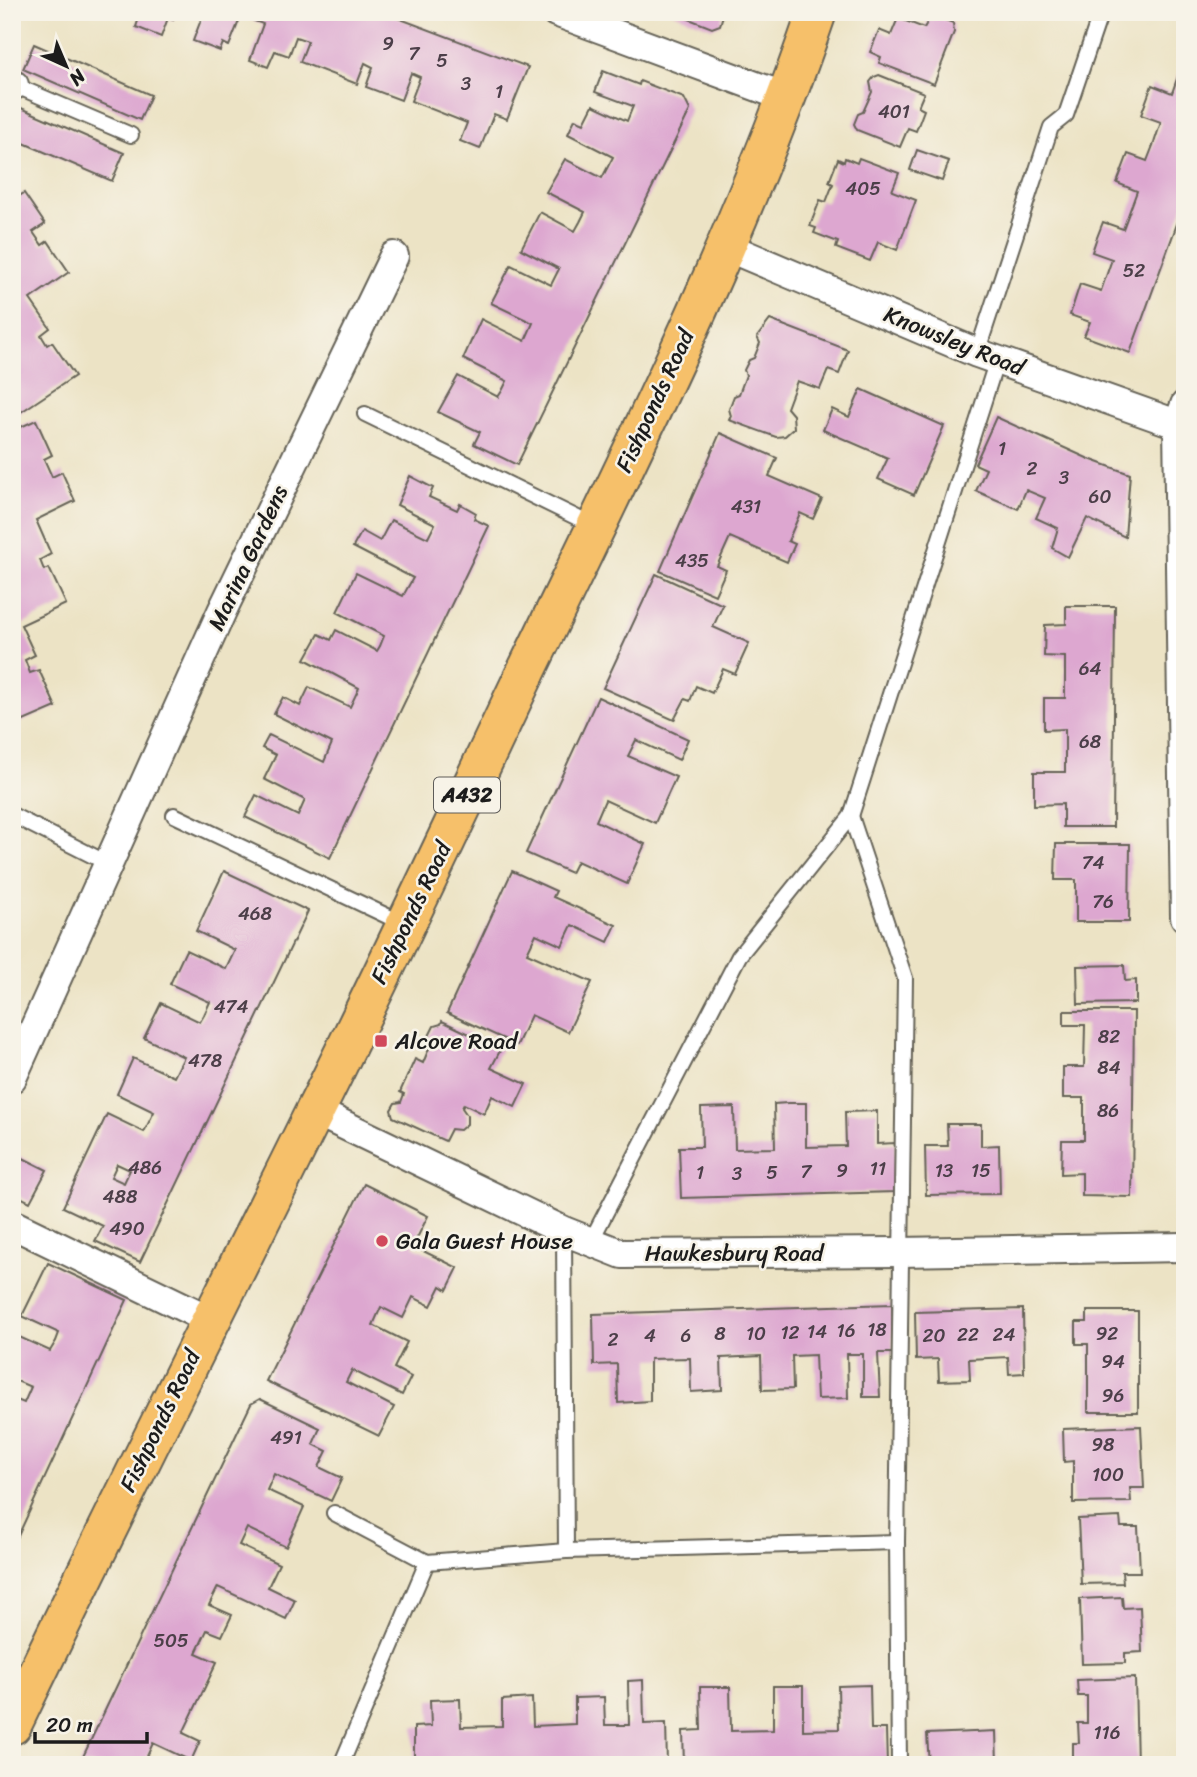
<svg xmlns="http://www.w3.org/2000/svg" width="1197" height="1777" viewBox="0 0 1197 1777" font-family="Sriracha,sans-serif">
<rect width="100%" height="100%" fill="#f7f3e8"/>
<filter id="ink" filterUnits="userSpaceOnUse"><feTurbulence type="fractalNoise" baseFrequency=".0143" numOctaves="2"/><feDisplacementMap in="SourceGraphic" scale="14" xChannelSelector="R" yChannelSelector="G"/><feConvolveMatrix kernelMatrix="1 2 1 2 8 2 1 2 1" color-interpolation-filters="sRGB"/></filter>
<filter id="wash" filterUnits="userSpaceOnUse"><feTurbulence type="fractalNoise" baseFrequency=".00686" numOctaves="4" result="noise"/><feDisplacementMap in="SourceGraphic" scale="28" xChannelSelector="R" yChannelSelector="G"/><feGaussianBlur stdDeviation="1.57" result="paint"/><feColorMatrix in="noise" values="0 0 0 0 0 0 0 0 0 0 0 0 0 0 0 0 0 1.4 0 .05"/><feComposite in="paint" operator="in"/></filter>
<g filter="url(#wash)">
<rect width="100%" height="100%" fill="#ece3c5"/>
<g id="blocks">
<g fill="#dda7d0" fill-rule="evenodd">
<polygon points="141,12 176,12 173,20 168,18 161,37 136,27"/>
<polygon points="204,12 382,12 528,67 507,119 494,114 480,149 460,141 467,123 411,101 420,77 411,73 401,100 366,87 373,67 365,63 357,84 300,62 308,41 296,37 289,56 275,51 268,67 250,60 263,24 241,16 229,46 223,43 220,51 193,41"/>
<polygon points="671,12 724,12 720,25 712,28"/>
<polygon points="938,17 953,23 954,32 934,84 879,63 881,57 870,52 879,30 891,35 898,18 924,28 928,21"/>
<polygon points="34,44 151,95 140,120 23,69"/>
<polygon points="603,71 639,85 640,81 684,98 690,110 517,465 474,444 480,432 438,412 458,376 498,397 502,391 507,381 463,359 481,319 525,341 533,323 491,303 511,265 551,285 559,269 521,249 540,212 575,231 580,222 585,212 546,192 565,159 602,178 613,157 568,134 575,119 584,123 593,105 627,121 633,106 595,92"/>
<polygon points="1179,73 1185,75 1185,202 1130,353 1084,336 1090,322 1070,315 1080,284 1101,291 1112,259 1092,252 1096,240 1103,222 1123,229 1137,191 1117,183 1128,154 1147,161 1154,143 1161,122 1141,115 1152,85 1172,93"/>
<polygon points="879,75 924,93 918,107 924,110 916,131 908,128 900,147 857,130 854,124 858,114 863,112 872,92 870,82 874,77"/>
<polygon points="12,104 124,153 112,181 12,138"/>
<polygon points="917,150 949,161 942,181 910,170"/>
<polygon points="845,158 857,163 859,158 899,173 892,191 916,200 897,250 878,242 870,261 836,248 838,242 814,233 816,228 810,226 820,200 826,202 833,184 829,182 838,159 844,162"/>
<polygon points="24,193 45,224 33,232 42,245 48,241 69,272 30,299 50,328 41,335 47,345 52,342 75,376 12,418 12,201"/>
<polygon points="770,320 848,350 839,374 828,370 820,389 797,381 787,408 793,415 794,428 785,436 776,437 729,420 731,416 729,409 734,396 739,394 746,375 744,370 749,360 754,358 760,343 757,337"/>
<polygon points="861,389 944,426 914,495 878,479 888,458 823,430 832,409 849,417"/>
<polygon points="996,417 1089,459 1130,474 1125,537 1087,518 1068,557 1052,548 1058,528 1036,518 1045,498 1026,490 1018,509 976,491 986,469 975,464"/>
<polygon points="36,420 52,455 44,459 52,477 62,472 75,501 36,520 51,554 40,560 44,570 49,568 66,604 21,625 35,655 25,660 30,673 39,670 56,707 12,726 12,431"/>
<polygon points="720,433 777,458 769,476 822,499 813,519 800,513 788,541 795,544 787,562 730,537 717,566 726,570 715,595 660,571"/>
<polygon points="410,476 433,488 429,497 457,510 460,504 476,513 474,519 489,526 330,858 245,817 256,795 298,816 305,800 264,779 276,755 262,748 269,735 324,762 332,743 274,714 283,697 300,706 309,687 350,707 359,688 305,659 319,634 331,640 336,630 377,651 380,646 384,636 337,612 356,573 403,596 413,578 353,547 362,531 380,541 391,520 428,538 435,524 397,505"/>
<polygon points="656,574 723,605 713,627 749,643 735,674 723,669 712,693 696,686 690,701 685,699 674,720 603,688"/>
<polygon points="1066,606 1115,606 1113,827 1063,827 1063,804 1034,805 1034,772 1065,772 1065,729 1044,730 1044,698 1065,698 1065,657 1044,656 1045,625 1066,624"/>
<polygon points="598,697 688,739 679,760 636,740 628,756 676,777 655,823 605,800 596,821 645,844 627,884 577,861 571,873 526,853"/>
<polygon points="1056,844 1130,844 1129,922 1076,922 1076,880 1055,880"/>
<path d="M224,871L308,911L140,1262L95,1241L103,1226L63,1207L107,1114L144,1132L154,1112L117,1094L133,1058L174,1077L184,1057L144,1038L161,1003L200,1022L204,1015L210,1002L170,984L186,950L226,969L235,950L196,931ZM117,1164L130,1170L124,1183L111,1177Z"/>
<polygon points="512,871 556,891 553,897 616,925 608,942 572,925 562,946 536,934 527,953 592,982 568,1032 531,1015 517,1045 447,1013"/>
<polygon points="1124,965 1125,981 1136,980 1136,1003 1078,1004 1077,966"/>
<polygon points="1064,1011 1134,1011 1132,1197 1082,1196 1082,1173 1061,1174 1062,1140 1084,1140 1084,1098 1063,1098 1063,1067 1084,1067 1085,1025 1064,1025"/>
<polygon points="442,1021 501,1049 491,1068 526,1084 515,1107 492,1096 484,1114 464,1104 462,1108 467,1115 467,1124 460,1130 451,1129 445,1141 393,1117 391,1110 395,1103 401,1102 404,1094 400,1092 415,1059 423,1063 430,1046 427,1040 434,1026 441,1024"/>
<polygon points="788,1103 806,1103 806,1147 846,1146 845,1112 877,1111 877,1144 895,1143 895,1192 681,1198 679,1147 702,1147 701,1108 734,1107 735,1149 775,1148 774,1104"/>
<polygon points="947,1124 981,1124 981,1146 999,1145 1000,1194 926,1195 925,1146 948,1146"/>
<polygon points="17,1155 47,1170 30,1202 12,1193 12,1164"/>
<polygon points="364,1184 428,1216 413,1246 458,1268 447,1290 441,1286 431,1306 413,1297 403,1318 381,1307 373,1325 407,1342 394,1368 411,1377 402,1395 352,1370 346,1382 394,1407 379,1436 266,1381"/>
<polygon points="48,1263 127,1300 12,1549 12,1398 24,1403 31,1387 12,1379 12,1340 15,1335 50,1351 56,1341 59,1333 22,1316"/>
<polygon points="892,1304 893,1353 878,1353 880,1397 863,1397 863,1354 847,1354 848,1398 817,1399 815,1355 792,1356 793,1389 762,1390 761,1356 721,1358 722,1390 691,1392 690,1358 650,1359 650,1401 618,1403 617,1364 594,1365 593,1314"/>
<polygon points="1023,1309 1024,1373 1009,1374 1008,1357 969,1359 970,1380 939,1381 938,1359 916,1360 915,1312"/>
<polygon points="1087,1311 1138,1311 1138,1412 1088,1412 1088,1344 1076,1344 1076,1322 1087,1322"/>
<polygon points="260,1399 320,1428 313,1444 327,1451 319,1467 342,1478 331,1501 274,1474 267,1490 304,1507 286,1547 247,1528 239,1545 279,1564 268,1587 295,1600 286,1619 218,1587 209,1605 232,1615 222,1636 207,1630 196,1653 217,1662 183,1733 200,1741 191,1761 153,1743 143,1765 79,1765 239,1429 251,1404"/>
<polygon points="1141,1426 1144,1488 1130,1488 1131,1502 1073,1503 1073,1461 1064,1462 1063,1429"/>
<polygon points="1120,1517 1121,1527 1138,1527 1140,1572 1122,1572 1123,1583 1081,1584 1078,1519"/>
<polygon points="1122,1597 1123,1608 1140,1607 1142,1652 1125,1653 1125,1663 1082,1664 1080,1599"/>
<polygon points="1135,1678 1137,1765 1073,1765 1073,1743 1079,1743 1078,1723 1087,1723 1087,1696 1078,1696 1077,1680"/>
<polygon points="643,1680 644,1724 666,1723 667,1765 414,1765 414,1727 431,1726 430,1700 460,1699 461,1727 502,1726 502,1700 532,1698 533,1726 575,1724 575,1698 604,1697 605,1725 629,1725 628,1681"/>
<polygon points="870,1685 871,1729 886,1729 887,1765 684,1765 683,1731 701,1730 700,1687 730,1687 731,1731 773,1730 773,1686 803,1686 803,1730 839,1729 838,1686"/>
<polygon points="996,1731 997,1765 929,1765 927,1734"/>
</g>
</g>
</g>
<g filter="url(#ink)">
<use href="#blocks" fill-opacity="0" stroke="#656257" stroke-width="2"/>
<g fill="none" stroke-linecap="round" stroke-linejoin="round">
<defs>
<g id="service">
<polyline points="14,85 131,135"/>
<polyline points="977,353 1051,127 1066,115 1101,12"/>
<polyline points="365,414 594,526"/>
<polyline points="12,815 109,864"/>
<polyline points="174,815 404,924"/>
<polyline points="851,816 905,978 897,1542 899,1765"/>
<polyline points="564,1231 566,1551"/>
<polyline points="591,1241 739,956 851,816 997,360"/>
<polyline points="334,1513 427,1562 566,1551 897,1542"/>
<polyline points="341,1765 427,1562"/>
</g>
<g id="minor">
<polyline points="556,12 788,98"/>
<polyline points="12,84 14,85"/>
<polyline points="727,247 977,353 1185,427"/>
<polyline points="1185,405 1178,424 1185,917"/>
<polyline points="12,1078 222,611 394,256"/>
<polyline points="315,1111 564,1231 622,1254 900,1252 1185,1247"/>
<polyline points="12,1224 210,1320"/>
</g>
<path id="primary" d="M12,1725C111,1519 214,1315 315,1111C386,969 453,825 521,682C627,462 738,243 817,12"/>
</defs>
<use href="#service" stroke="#656257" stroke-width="18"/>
<use href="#minor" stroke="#656257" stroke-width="32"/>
<use href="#primary" stroke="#656257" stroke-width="42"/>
<use href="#service" stroke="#fff" stroke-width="14"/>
<use href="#minor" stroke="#fff" stroke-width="28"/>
<use href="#primary" stroke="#f6c06b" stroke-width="38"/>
</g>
</g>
<g fill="#d1495b" stroke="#f7f3e8" stroke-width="2.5">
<rect x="374" y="1034" width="14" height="14" rx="3.5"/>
<circle cx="382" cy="1241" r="7"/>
</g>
<g text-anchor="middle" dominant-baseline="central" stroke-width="5" stroke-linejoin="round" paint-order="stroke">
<g font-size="19" fill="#4c3f49">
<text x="388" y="43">9</text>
<text x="414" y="53">7</text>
<text x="442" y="60">5</text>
<text x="466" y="83">3</text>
<text x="499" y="91">1</text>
<text x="894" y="111">401</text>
<text x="863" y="188">405</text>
<text x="1134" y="270">52</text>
<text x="1002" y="448">1</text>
<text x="1032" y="468">2</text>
<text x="1064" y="477">3</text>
<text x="1100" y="496">60</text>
<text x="746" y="506">431</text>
<text x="692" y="560">435</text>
<text x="1090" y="668">64</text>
<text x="1090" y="741">68</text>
<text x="1093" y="862">74</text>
<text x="1103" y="901">76</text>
<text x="255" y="913">468</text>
<text x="231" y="1006">474</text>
<text x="1109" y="1036">82</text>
<text x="205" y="1060">478</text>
<text x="1109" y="1067">84</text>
<text x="1108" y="1110">86</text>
<text x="145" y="1167">486</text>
<text x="878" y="1168">11</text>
<text x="842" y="1170">9</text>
<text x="944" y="1170">13</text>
<text x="981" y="1170">15</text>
<text x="806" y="1171">7</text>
<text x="700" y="1172">1</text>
<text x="772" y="1172">5</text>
<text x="737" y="1173">3</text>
<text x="120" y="1196">488</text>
<text x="127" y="1228">490</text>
<text x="877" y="1329">18</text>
<text x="846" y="1330">16</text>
<text x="817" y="1331">14</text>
<text x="790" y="1332">12</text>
<text x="720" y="1333">8</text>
<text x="756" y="1333">10</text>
<text x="1107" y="1333">92</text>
<text x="968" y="1334">22</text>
<text x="1004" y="1334">24</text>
<text x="650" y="1335">4</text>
<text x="686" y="1335">6</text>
<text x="934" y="1335">20</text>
<text x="613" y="1339">2</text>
<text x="1113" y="1361">94</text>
<text x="1113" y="1395">96</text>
<text x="286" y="1437">491</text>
<text x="1103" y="1444">98</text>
<text x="1108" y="1474">100</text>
<text x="171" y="1640">505</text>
<text x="1107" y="1732">116</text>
</g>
<rect fill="#f7f3e8" stroke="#5e5c59" stroke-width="2" x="434" y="777.5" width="66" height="35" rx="5"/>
<g font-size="21" font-weight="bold" fill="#1c1c1c">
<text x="467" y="795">A432</text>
</g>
<g font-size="23" fill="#1c1c1c" stroke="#f7f3e8">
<text transform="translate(954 341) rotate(22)">Knowsley Road</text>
<text transform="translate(655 401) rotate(-65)">Fishponds Road</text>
<text transform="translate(248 558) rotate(-65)">Marina Gardens</text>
<text transform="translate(411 913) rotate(-64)">Fishponds Road</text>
<text x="734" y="1253">Hawkesbury Road</text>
<text transform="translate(160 1421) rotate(-64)">Fishponds Road</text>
</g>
<g font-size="23" fill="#1c1c1c" stroke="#f7f3e8" text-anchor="start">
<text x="395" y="1041">Alcove Road</text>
<text x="396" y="1241">Gala Guest House</text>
</g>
</g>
<rect width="1197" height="1777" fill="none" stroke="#f7f3e8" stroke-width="42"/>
<g transform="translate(66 66) rotate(136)" stroke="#f7f3e8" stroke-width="5" paint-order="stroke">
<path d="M0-5L12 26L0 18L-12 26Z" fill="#1c1c1c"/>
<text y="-10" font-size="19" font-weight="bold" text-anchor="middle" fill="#1c1c1c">N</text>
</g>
<path d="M35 1732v10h112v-10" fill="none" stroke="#1c1c1c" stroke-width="3.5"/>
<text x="46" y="1732" font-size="21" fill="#1c1c1c" stroke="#f7f3e8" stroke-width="5" paint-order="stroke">20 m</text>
</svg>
